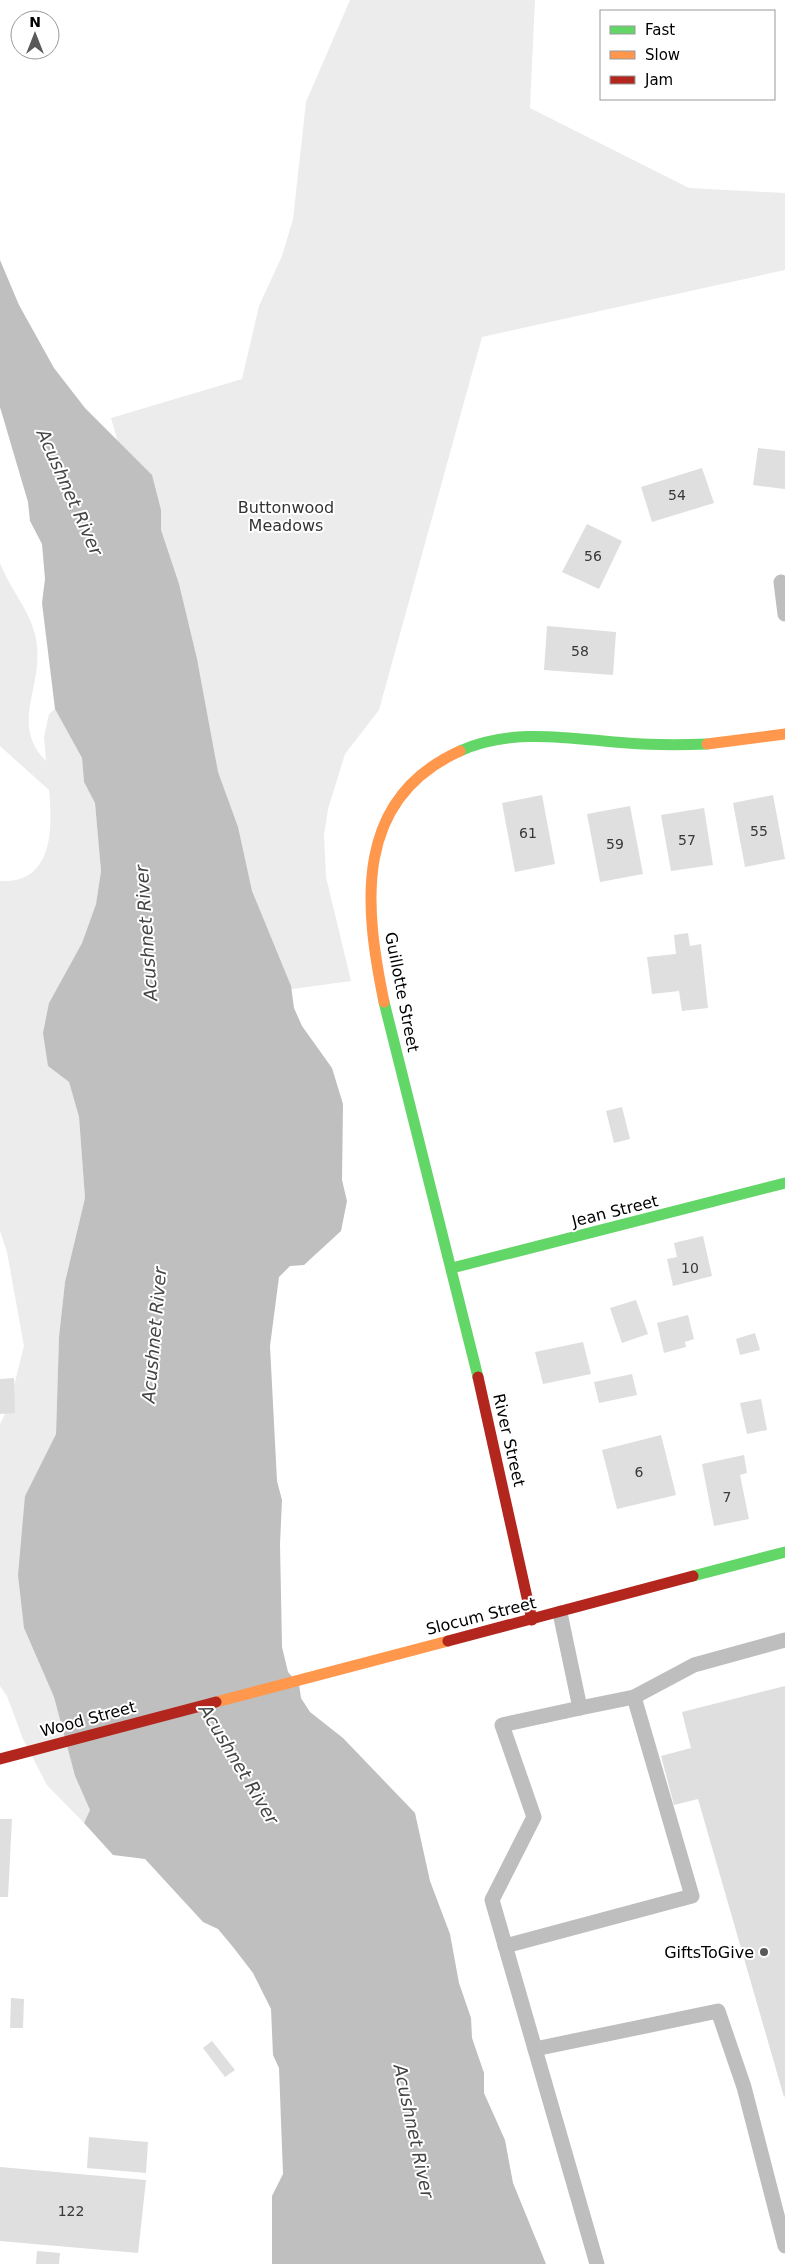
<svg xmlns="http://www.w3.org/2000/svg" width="785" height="2264" viewBox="0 0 785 2264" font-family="'DejaVu Sans',sans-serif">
<rect width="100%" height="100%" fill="#fff"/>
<g fill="#ececec">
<polygon points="350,0 535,0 530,108 689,188 785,193 785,270 482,337 379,710 345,754 328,809 324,835 326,877 351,981 249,995 146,543 111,418 242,379 259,306 282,256 293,219 306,102"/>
<path d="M0,563C11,592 34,614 37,646C42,689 10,725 46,761L44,737L49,714L55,709L82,758L84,782L95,803L101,871L96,904L82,943L49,1003L48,1066L69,1082L79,1117L85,1198L65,1282L59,1337L56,1434L25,1496L24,1628L54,1697L75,1776L90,1810L84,1823L47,1785L23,1739L7,1696L0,1686V1424L9,1406L24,1346L7,1252L0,1231V881C53,884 53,829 49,790L0,746Z"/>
</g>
<polygon fill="#bfbfbf" points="0,260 19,305 54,368 85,408 152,475 161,510 161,530 179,584 197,659 218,772 238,827 252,891 291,986 294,1008 302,1026 332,1068 343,1104 342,1180 347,1201 341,1231 304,1265 290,1266 279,1277 270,1346 277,1481 282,1500 280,1544 282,1647 288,1672 299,1684 301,1698 310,1712 343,1738 415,1813 430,1881 450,1934 459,1983 471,2018 472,2038 484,2073 484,2093 505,2140 513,2183 546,2264 272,2264 272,2196 283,2174 279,2068 273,2055 271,2009 253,1973 233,1947 218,1929 203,1922 145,1859 113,1855 84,1823 90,1810 75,1776 54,1697 24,1628 18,1575 25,1496 56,1434 59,1337 65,1282 85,1198 79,1117 69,1082 48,1066 43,1033 49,1003 82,943 96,904 101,871 95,803 84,782 82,758 55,709 42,603 45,579 42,544 30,521 28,502 0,407"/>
<g fill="#dfdfdf">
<polygon points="758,448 785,451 785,489 753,485"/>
<polygon points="702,468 714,503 652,522 641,487"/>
<polygon points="587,524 622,541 599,589 562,572"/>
<polygon points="547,626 616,632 613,675 544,670"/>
<polygon points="542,795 555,864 515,872 502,803"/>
<polygon points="773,795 785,859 745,867 733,803"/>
<polygon points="630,806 643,874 600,882 587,814"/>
<polygon points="704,808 713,865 671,871 661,815"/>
<polygon points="688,933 690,946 701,944 708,1008 682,1011 679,991 652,994 647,957 676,954 674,935"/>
<polygon points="622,1107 630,1139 614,1143 606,1111"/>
<polygon points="703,1236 712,1276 673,1286 667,1259 677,1257 674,1243"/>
<polygon points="636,1300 648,1334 622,1343 610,1308"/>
<polygon points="688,1315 694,1339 685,1342 686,1347 664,1353 657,1323"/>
<polygon points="755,1333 760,1350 740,1355 736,1339"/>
<polygon points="583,1342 591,1374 543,1384 535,1352"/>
<polygon points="632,1374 637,1395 599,1403 594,1382"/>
<polygon points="14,1378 15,1413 0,1414 0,1379"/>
<polygon points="761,1399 767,1430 747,1434 740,1403"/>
<polygon points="661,1435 676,1495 617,1509 602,1450"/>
<polygon points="744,1455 747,1473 740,1475 749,1519 714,1526 702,1464"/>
<polygon points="785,1686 785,2096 784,2097 698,1799 674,1805 661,1756 691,1748 682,1712"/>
<polygon points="0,1819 12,1819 8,1897 0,1897"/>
<polygon points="11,1998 24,1999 23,2028 10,2028"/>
<polygon points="212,2041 235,2070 225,2077 203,2048"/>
<polygon points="89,2137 148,2142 146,2173 87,2168"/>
<polygon points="0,2167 146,2180 138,2253 0,2241"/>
<polygon points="37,2251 60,2253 59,2264 36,2264"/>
</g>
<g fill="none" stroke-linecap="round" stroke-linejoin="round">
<g stroke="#bebebe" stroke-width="15">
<polyline points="781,582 785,614"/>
<polyline points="560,1613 580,1708 502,1725 534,1817 492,1900 597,2264"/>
<polyline points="634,1697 694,1665 785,1640"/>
<polyline points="505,1946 692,1896 634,1697 580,1708"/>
<polyline points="535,2049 718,2011 744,2087 785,2246"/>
</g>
<g stroke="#63d668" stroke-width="11">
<path d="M460,751C513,727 571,739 627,743C653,745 680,745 707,744"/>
<polyline points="384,1002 478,1377"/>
<polyline points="452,1268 785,1183"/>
<polyline points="693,1576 785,1552"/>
</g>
<g stroke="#ff974d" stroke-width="11">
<polyline points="707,744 785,734"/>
<path d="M384,1002C364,905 353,799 460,751"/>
<polyline points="216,1702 448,1641"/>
</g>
<g stroke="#b3261e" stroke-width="11">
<polyline points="478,1377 532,1620"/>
<polyline points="448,1641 693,1576"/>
<polyline points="0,1759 216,1702"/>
</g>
</g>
<circle fill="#595959" stroke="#fff" stroke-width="2" cx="764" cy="1952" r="5"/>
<g text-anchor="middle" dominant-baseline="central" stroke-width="4" stroke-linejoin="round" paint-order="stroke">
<g font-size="14" fill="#383838">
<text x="677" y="495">54</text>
<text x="593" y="556">56</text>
<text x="580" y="651">58</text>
<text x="759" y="831">55</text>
<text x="528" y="833">61</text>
<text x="687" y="840">57</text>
<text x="615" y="844">59</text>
<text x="690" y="1268">10</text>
<text x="639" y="1472">6</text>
<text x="727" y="1497">7</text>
<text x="71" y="2211">122</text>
</g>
<g font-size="16" fill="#333" stroke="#fff">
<text x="286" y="507">Buttonwood<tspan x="286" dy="18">Meadows</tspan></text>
</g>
<g font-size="16" fill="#000" stroke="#fff">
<text transform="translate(402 992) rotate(79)">Guillotte Street</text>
<text transform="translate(615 1211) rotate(-14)">Jean Street</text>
<text transform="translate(509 1440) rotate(77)">River Street</text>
<text transform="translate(481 1616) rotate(-14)">Slocum Street</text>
<text transform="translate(88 1719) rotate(-15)">Wood Street</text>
</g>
<g font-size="16" fill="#000" stroke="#fff" text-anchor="end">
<text x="754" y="1952">GiftsToGive</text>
</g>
<g font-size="18" font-style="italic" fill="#444" stroke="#fff">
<text transform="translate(70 492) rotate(66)">Acushnet River</text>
<text transform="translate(146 933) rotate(-94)">Acushnet River</text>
<text transform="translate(154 1335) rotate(-85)">Acushnet River</text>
<text transform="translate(239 1764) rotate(59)">Acushnet River</text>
<text transform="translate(414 2131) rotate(78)">Acushnet River</text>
</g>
</g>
<rect x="600" y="10" width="175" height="90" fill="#ffffff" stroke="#999999"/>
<rect x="610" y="26" width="25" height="8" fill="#63d668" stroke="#999999"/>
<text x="645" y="35" font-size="15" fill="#000000">Fast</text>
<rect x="610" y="51" width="25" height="8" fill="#ff974d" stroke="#999999"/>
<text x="645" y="60" font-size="15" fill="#000000">Slow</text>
<rect x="610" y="76" width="25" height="8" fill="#b3261e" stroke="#999999"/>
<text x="645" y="85" font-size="15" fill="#000000">Jam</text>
<g transform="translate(35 35)"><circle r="24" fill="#ffffff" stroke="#999999"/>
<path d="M0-4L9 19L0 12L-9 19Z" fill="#595959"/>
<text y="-8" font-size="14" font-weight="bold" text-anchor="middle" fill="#000000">N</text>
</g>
</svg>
